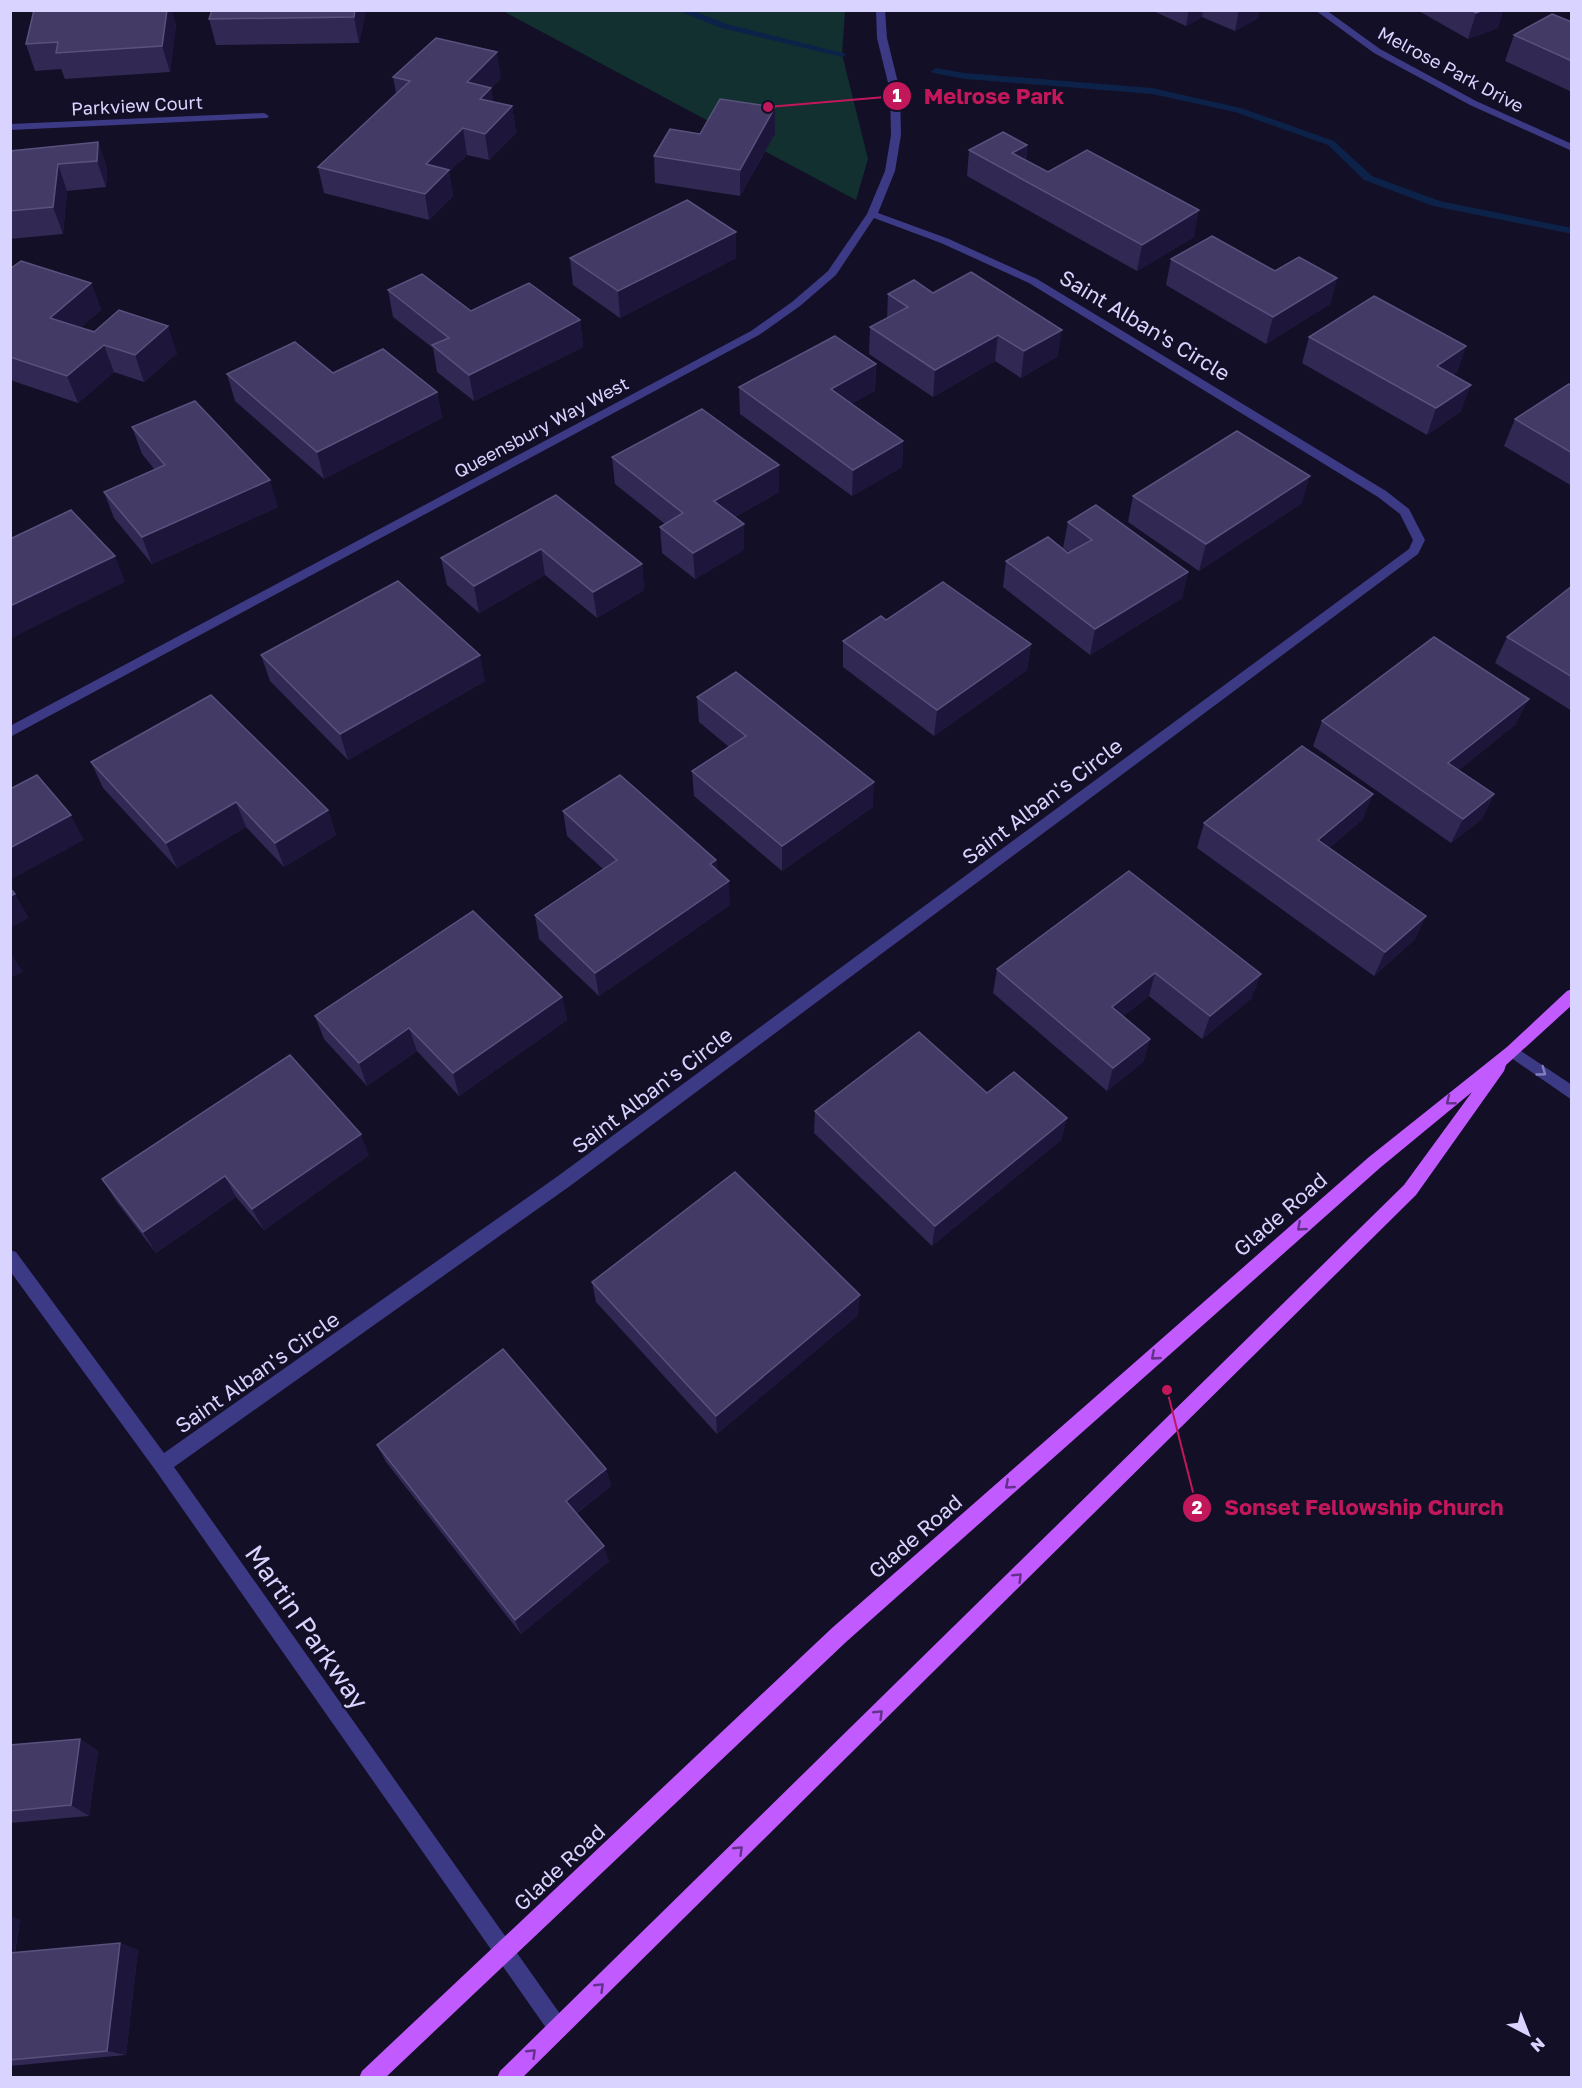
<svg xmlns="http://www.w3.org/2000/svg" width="1582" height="2088" viewBox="0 0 1582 2088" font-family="'Golos Text',sans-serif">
<rect width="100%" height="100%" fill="#130f26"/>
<polygon fill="#12302f" points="503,11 845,11 842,54 868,159 856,200"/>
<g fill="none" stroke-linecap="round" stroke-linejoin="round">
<g fill="#0c2248" fill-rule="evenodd">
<polygon points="677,10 691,10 727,24 847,54 842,57 721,28"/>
<polygon points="936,68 965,73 1152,88 1241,108 1334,141 1372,176 1440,201 1572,228 1572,234 1433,206 1364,180 1328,145 1235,112 1152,94 965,79 933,73 931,71"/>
</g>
<g fill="#3d3a85" fill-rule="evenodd">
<polygon points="876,10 885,10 887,38 900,91 901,135 895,171 878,213 949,239 1037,279 1386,491 1409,509 1425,540 1418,554 570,1186 174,1467 565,2021 568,2028 565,2035 558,2038 551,2035 156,1471 10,1271 10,1250 16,1252 164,1453 558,1176 1409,549 1413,540 1400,514 1378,497 1029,283 941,243 874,218 836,275 800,306 759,335 10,737 10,726 751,331 792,302 828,271 867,214 885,171 891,135 890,91 877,38"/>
<polygon points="1315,10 1326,10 1380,49 1476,101 1572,144 1572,151 1470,105 1374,53"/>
<polygon points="264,113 269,116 267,118 10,130 10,124"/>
<polygon points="1512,1045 1572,1085 1572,1100 1507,1055 1504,1051 1507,1047"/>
</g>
<polygon fill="#c25bff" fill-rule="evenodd" points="1572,989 1572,1005 1506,1065 1504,1071 1416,1195 522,2078 497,2078 500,2071 1404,1185 1472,1092 1381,1167 846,1642 385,2078 359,2078 362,2071 832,1628 1369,1157 1507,1047 1567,991"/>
</g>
<g fill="#312854">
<polygon points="212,10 366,10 359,43 216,45 209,19"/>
<polygon points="1151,10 1259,10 1258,18 1235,31 1202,17 1186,26"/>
<polygon points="1417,10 1503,10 1498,28 1468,39"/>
<polygon points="1572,22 1572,92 1505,61 1514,35"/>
<polygon points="176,24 170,72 65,79 61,69 35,71 26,44"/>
<polygon points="393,77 501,78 491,88 493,102 512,106 516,133 489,160 467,155 449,172 453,196 429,220 324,193 318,167 396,93"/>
<polygon points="700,134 775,134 740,196 655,183 654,156"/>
<polygon points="98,142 107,169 106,187 67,191 63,234 10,239 10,151"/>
<polygon points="1027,145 1026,160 1048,172 1194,237 1137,271 967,176 969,150"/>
<polygon points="736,232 736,258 620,318 573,285 570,258"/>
<polygon points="1171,259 1275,271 1337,278 1330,304 1266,344 1166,285"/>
<polygon points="10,269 91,283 101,310 81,327 177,353 144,382 114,372 78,403 10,380"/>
<polygon points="388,290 471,311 580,320 583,347 474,401 437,372 433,348 393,317"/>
<polygon points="933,293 1058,356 1021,378 995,361 933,397 869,354 870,327 887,318 888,294"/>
<polygon points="1309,337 1466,346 1457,372 1453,375 1461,411 1427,435 1302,363"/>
<polygon points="876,364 875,391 851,404 903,441 902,467 852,496 740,414 739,387"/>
<polygon points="333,373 437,392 442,418 324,479 235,401 227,374"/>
<polygon points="1572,386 1572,486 1504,446 1515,419"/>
<polygon points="132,427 278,507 152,564 114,518 104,492 155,470 142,454"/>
<polygon points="612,457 779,492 735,517 744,550 695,579 662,553 660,527 665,524 615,484"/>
<polygon points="556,495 642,564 644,590 597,618 545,575 479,613 447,585 441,558"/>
<polygon points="1133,496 1302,503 1199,571 1128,522"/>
<polygon points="1068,522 1188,572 1182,598 1090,655 1003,587 1006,561 1069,552 1063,548"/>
<polygon points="1572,586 1572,711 1495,663 1507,637"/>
<polygon points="886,620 1031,644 1027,670 934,736 843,667 843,641"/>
<polygon points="261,655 485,681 348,760 270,681"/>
<polygon points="697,697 873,807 782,871 694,796 692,771 729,747 699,722"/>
<polygon points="1322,721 1516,724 1459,770 1494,794 1482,819 1451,843 1313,746"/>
<polygon points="91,762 328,810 336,835 284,867 246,827 177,868 103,788"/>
<polygon points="563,811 716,860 717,870 730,905 599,996 539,939 535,915 603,869 567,836"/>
<polygon points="1363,819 1329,848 1426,916 1414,940 1374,976 1197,848 1204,823"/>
<polygon points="1129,871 1252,998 1202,1039 1149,996 1123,1016 1150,1039 1143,1062 1107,1091 993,993 997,969"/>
<polygon points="562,997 567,1020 459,1096 417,1051 367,1086 324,1039 315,1016"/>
<polygon points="987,1093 1067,1118 1061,1140 932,1246 814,1133 815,1111"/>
<polygon points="369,1155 264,1230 236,1197 156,1253 116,1201 102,1179"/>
<polygon points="592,1282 858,1315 717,1434 596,1302"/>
<polygon points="377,1445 606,1469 611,1486 577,1513 609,1561 521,1634 386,1462"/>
<polygon points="80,1739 98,1751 89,1816 10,1823 10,1745"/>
<polygon points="10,1916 20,1920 15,1953 120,1943 138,1950 126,2055 10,2066"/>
</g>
<g fill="#1d163a">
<polygon points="167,10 172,10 176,24 170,72 162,46"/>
<polygon points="355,10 366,10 359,43 354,17"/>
<polygon points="1189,10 1203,10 1202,17 1186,26"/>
<polygon points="1239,10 1259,10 1258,18 1235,31"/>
<polygon points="1479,10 1503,10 1498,28 1468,39 1476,13"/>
<polygon points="497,52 501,78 489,90 491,88 495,114 484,125 467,82"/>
<polygon points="512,106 516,133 489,160 485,134"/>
<polygon points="775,107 775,134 740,196 740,170"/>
<polygon points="463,128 467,155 449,172 453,196 429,220 425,194 426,164"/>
<polygon points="98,142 107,169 106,187 97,161"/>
<polygon points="1027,145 1024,171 1012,153"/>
<polygon points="58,164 67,191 63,234 53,207"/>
<polygon points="1199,210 1194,237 1137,271 1142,245"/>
<polygon points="736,232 736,258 620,318 618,291"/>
<polygon points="1337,278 1330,304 1266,344 1273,317"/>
<polygon points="91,283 101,310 61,344 50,318"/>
<polygon points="580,320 583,347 474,401 469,375"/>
<polygon points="168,326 177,353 144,382 135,355"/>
<polygon points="1062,330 1058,356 1021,378 1024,351"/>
<polygon points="998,335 995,361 933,397 935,370"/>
<polygon points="104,345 114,372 78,403 67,376"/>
<polygon points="1466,346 1457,372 1427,392 1437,366"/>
<polygon points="876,364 875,391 830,416 831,389"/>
<polygon points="1471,385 1461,411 1427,435 1436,408"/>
<polygon points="437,392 442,418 324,479 317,452"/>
<polygon points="903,441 902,467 852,496 853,470"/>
<polygon points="779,465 779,492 715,528 714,501"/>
<polygon points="1310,476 1302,503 1199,571 1206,544"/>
<polygon points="270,480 278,507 152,564 142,537"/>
<polygon points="744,524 744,550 695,579 693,553"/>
<polygon points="541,549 545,575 479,613 474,586"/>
<polygon points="115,556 125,582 10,639 10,606"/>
<polygon points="642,564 644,590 597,618 593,592"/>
<polygon points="1188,572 1182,598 1090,655 1095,629"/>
<polygon points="1031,644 1027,670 934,736 937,710"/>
<polygon points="480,655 485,681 348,760 340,734"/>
<polygon points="1529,699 1516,724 1437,788 1448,763"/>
<polygon points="874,782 873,807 782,871 782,846"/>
<polygon points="1373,794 1363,819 1309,865 1318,840"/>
<polygon points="1494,794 1482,819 1451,843 1463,819"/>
<polygon points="236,802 246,827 177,868 166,843"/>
<polygon points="328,810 336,835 284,867 275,843"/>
<polygon points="71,815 84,840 10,880 10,848"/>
<polygon points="716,860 718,885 710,864"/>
<polygon points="729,881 730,905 599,996 595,973"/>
<polygon points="15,894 29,918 10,928 10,896"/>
<polygon points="1426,916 1414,940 1374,976 1385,952"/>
<polygon points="10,952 23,972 10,978"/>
<polygon points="1155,973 1149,996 1106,1030 1112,1007"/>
<polygon points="1261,974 1252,998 1202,1039 1210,1016"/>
<polygon points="562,997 567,1020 459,1096 453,1073"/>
<polygon points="409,1028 417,1051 367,1086 359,1063"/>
<polygon points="1150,1039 1143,1062 1107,1091 1113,1068"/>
<polygon points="1067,1118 1061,1140 932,1246 935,1226"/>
<polygon points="361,1134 369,1155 264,1230 252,1209"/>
<polygon points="225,1176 236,1197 156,1253 143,1232"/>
<polygon points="860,1295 858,1315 717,1434 716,1416"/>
<polygon points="606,1469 611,1486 571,1517 566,1501"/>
<polygon points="604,1546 609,1561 521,1634 515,1620"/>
<polygon points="80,1739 98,1751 89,1816 71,1805"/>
<polygon points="10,1916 20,1920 13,1962 10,1961"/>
<polygon points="120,1943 138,1950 126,2055 107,2051"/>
</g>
<g fill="#433a66" stroke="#5a527e" stroke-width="1.5">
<polygon points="34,10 167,10 162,46 56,53 58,42 26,44"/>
<polygon points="212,10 355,10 354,17 209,19"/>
<polygon points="1471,10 1483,10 1476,13"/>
<polygon points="1552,14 1572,22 1572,61 1514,35"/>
<polygon points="436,38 497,52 467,82 491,88 480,99 512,106 485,134 463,128 426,164 449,170 425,194 318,167 410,81 393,77"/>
<polygon points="720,99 775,107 740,170 654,156 670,129 700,134"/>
<polygon points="1003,132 1027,145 1012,153 1048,172 1087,150 1199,210 1142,245 969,150"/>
<polygon points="98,142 97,161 58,164 53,207 10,211 10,151"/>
<polygon points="687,200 736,232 618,291 570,258"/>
<polygon points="1212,236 1275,271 1299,257 1337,278 1273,317 1171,259"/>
<polygon points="21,261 91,283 50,318 94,332 119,310 168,326 135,355 104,345 67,376 10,357 10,269"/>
<polygon points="971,272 1062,330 1024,351 998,335 935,370 870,327 908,307 888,294 914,280 933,293"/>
<polygon points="422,274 471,311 529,283 580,320 469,375 432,345 449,338 388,290"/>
<polygon points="1374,296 1466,346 1437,366 1471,385 1436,408 1309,337"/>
<polygon points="835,336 876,364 831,389 903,441 853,470 739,387"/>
<polygon points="295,342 333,373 383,349 437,392 317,452 227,374"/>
<polygon points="1569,384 1572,386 1572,453 1515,419"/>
<polygon points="195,401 270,480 142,537 104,492 165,465 132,427"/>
<polygon points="702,409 779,465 714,501 744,524 693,553 660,527 683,513 612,457"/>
<polygon points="1237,431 1310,476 1206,544 1133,496"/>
<polygon points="556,495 642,564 593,592 541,549 474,586 441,558"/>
<polygon points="1096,505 1188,572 1095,629 1006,561 1048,537 1068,553 1092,540 1068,522"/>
<polygon points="71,510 115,556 10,606 10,539"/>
<polygon points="398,581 480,655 340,734 261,655"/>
<polygon points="943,582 1031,644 937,710 843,641 881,616 886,620"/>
<polygon points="1572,586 1572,677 1507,637"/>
<polygon points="1434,637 1529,699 1448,763 1494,794 1463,819 1322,721"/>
<polygon points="736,672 874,782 782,846 692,771 746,736 697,697"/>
<polygon points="211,695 328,810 275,843 236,802 166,843 91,762"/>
<polygon points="1302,746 1373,794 1318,840 1426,916 1385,952 1204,823"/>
<polygon points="37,775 71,815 10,848 10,789"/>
<polygon points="620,775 716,860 710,864 729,881 595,973 535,915 617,860 563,811"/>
<polygon points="1129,871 1261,974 1210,1016 1155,973 1112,1007 1150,1039 1113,1068 997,969"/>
<polygon points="10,888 15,894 10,896"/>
<polygon points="473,911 562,997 453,1073 409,1028 359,1063 315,1016"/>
<polygon points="919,1032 987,1093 1014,1072 1067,1118 935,1226 815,1111"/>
<polygon points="290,1055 361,1134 252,1209 225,1176 143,1232 102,1179"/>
<polygon points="735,1172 860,1295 716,1416 592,1282"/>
<polygon points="503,1349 606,1469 566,1501 604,1546 515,1620 377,1445"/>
<polygon points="80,1739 71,1805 10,1811 10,1745"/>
<polygon points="120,1943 107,2051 10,2060 10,1953"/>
</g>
<defs><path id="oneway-chevron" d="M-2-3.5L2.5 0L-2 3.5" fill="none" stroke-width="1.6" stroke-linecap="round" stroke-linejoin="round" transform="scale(1.5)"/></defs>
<use stroke="#837fbc" href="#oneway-chevron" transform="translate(1542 1072) rotate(36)"/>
<g stroke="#623188">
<use href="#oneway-chevron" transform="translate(1450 1101) rotate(141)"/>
<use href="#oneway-chevron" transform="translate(1301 1227) rotate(139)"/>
<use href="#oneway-chevron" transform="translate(1155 1356) rotate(139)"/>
<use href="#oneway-chevron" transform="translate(1009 1485) rotate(139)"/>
<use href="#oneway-chevron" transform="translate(1018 1577) rotate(-45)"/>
<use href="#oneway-chevron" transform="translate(879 1714) rotate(-44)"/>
<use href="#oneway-chevron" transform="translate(739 1850) rotate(-44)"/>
<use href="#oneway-chevron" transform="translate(600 1987) rotate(-44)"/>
<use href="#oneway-chevron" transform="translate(532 2053) rotate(-44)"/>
</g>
<g text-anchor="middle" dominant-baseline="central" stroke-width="4.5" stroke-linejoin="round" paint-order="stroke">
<g font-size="18" fill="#d9d4ff" stroke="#130f26">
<text transform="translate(1451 69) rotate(28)">Melrose Park Drive</text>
<text transform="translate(137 105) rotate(-3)">Parkview Court</text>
<text transform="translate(541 427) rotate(-28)">Queensbury Way West</text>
</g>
<g font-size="21" fill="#d9d4ff" stroke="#130f26">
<text transform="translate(1145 325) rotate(31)">Saint Alban's Circle</text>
<text transform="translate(1042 801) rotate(-37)">Saint Alban's Circle</text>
<text transform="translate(652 1090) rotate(-37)">Saint Alban's Circle</text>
<text transform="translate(1280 1214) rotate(-41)">Glade Road</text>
<text transform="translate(257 1372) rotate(-35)">Saint Alban's Circle</text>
<text transform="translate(915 1536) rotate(-41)">Glade Road</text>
<text transform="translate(559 1867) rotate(-43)">Glade Road</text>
</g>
<g font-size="26" fill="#d9d4ff" stroke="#130f26">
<text transform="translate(307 1627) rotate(55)">Martin Parkway</text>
</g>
</g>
<path fill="none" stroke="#c2185b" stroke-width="2" d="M768 107L897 96M1167 1390L1197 1508"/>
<g fill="#c2185b" stroke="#130f26" stroke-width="2">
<circle cx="768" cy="107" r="6"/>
<circle cx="1167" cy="1390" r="6"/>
<circle cx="897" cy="96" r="15"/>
<circle cx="1197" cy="1508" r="15"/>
</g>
<g font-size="18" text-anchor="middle" font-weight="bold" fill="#fff">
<text x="897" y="102">1</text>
<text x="1197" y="1514">2</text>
</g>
<g font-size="22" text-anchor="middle" font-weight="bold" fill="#c2185b" stroke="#130f26" stroke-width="4.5" stroke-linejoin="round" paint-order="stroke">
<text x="994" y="104">Melrose Park</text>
<text x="1364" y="1515">Sonset Fellowship Church</text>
</g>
<rect width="1582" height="2088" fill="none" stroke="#d9d4ff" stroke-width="24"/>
<g transform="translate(1528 2034) rotate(138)" stroke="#130f26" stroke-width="4.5" paint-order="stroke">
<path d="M0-4.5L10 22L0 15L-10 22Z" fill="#d9d4ff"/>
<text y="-9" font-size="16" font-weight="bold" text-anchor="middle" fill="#d9d4ff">N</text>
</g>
</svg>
